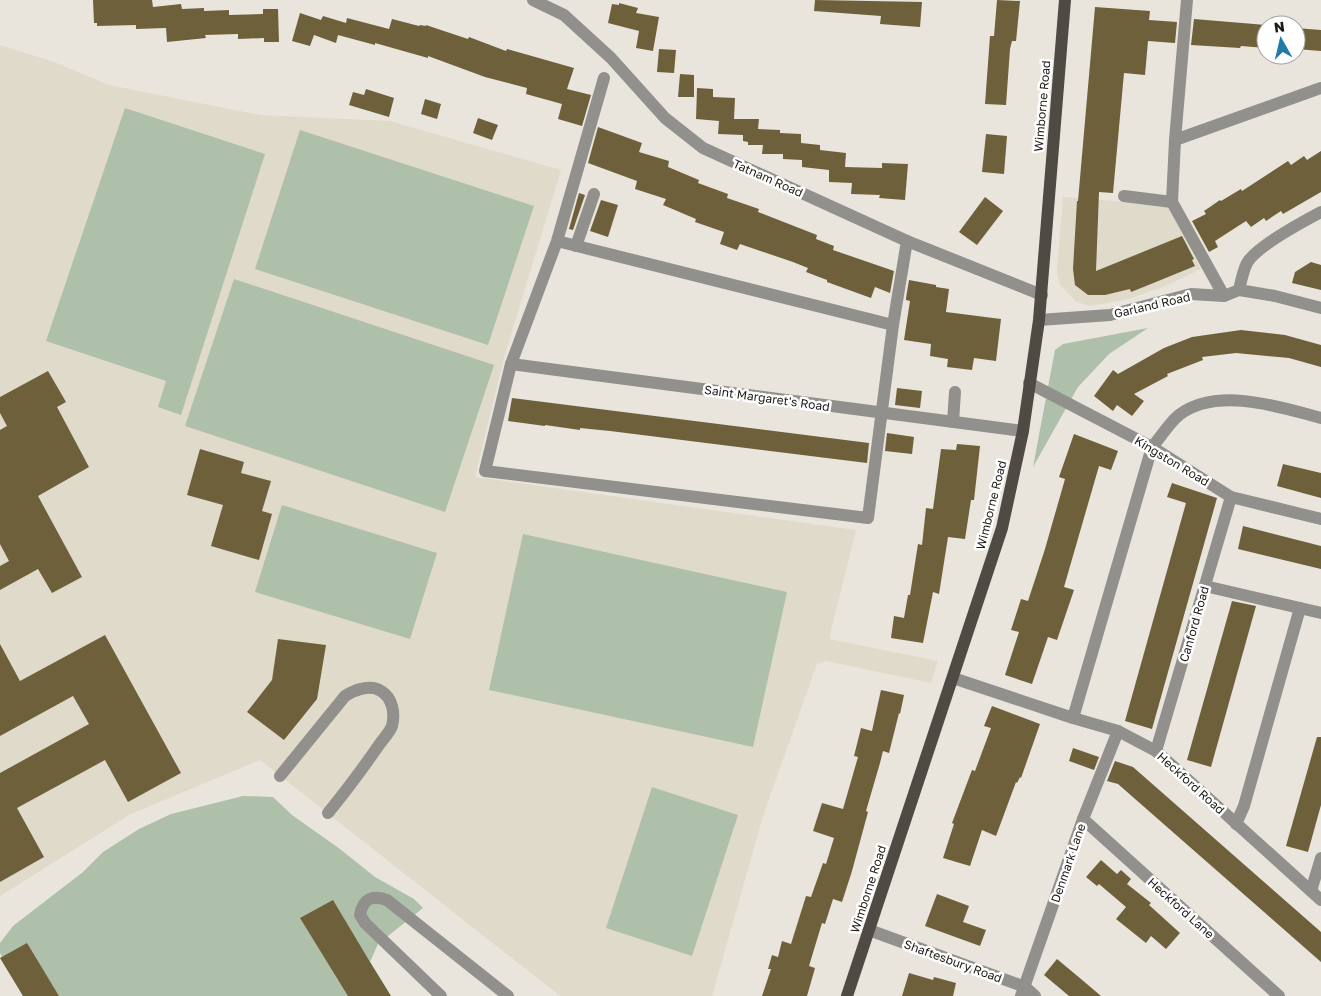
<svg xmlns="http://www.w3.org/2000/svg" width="1321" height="996" viewBox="0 0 1321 996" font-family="'Golos Text',sans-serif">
<rect width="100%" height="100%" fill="#e9e5dc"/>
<g fill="#e0daca">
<polygon points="0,45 54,62 109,85 260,115 390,121 561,170 504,358 475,477 856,530 829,639 938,661 931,683 826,661 817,664 764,813 712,996 560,996 260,760 131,814 0,896"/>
<polygon points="1063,197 1167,205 1201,269 1163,287 1129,299 1090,306 1077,302 1060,285 1057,269"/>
</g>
<g fill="#aec0a9">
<polygon points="125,108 265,154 181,415 158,407 166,381 46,341"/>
<polygon points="300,130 534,206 488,345 255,269"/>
<polygon points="234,279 494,365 445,512 185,426"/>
<polygon points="1148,328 1109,354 1078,387 1033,467 1055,350 1063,344"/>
<polygon points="282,505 437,553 410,639 255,592"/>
<polygon points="523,534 787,592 753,747 489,690"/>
<polygon points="652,787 738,815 692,956 606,928"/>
<polygon points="243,796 273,797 292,815 340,849 375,877 414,899 423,908 378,944 370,962 391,996 23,996 0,953 0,943 13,926 83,872 103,852 139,829 171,814"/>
</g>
<g fill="#6e603b">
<polygon points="93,0 152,0 153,7 181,4 182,9 204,8 204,11 229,10 229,15 263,14 263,9 278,9 279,42 264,42 264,38 238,39 238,34 205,35 206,38 167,42 166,28 136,29 136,25 97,26 97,23 94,23"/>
<polygon points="815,0 922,2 920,27 880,24 881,16 814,11"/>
<polygon points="997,0 1020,1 1016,41 1012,41 1010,49 1006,105 985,104 990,36 994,36"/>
<polygon points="619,3 638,8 636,13 659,17 653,51 636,48 639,31 608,23 612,4 619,5"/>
<polygon points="1095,7 1150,11 1149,20 1177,22 1175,43 1148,41 1145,75 1124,73 1113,193 1099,192 1096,271 1182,236 1194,259 1192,260 1195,266 1146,286 1131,292 1130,289 1105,295 1088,295 1075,285 1073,269 1077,201 1078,201"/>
<polygon points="300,13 321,20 323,16 346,23 347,18 389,29 392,19 419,26 420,25 426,26 426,25 468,39 469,37 506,51 507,49 574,68 567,89 591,95 582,126 558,119 562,104 526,94 527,88 485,77 428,56 428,58 375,43 375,45 338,35 336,43 314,35 310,46 292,41"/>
<polygon points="1194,19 1266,25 1266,48 1241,46 1240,48 1191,45"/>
<polygon points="1296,28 1321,30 1321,51 1296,49"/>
<polygon points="659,49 676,50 674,73 657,72"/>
<polygon points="680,74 694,75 694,97 678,97"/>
<polygon points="697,88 713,89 713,97 735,98 734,119 759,119 758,129 780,130 780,133 801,134 801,143 820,145 820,150 846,153 845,167 882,168 882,163 908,164 905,200 879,198 880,195 851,194 852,183 829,182 829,170 802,167 802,160 783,159 783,154 762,154 763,145 748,145 748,142 743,141 743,135 718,134 719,121 696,119"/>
<polygon points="366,89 394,98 389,117 349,105 353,92 364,95"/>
<polygon points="425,99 441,104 437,119 421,114"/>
<polygon points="478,118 498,125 492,140 473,133"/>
<polygon points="598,127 642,143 639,152 669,161 668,167 699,180 698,183 728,194 727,198 759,209 758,212 817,235 816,239 834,246 833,250 894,271 890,293 875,287 871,298 827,282 827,280 806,272 808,268 793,262 740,244 737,250 720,244 724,232 695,222 696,219 663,205 666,199 635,189 637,181 588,163"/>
<polygon points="986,134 1007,136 1004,174 982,172"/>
<polygon points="1321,151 1321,192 1283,214 1281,211 1266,221 1264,218 1251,227 1246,221 1215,241 1218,247 1209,252 1192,221 1206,214 1204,211 1220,200 1221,201 1241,189 1242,191 1288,161 1291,165 1304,156 1307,160"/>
<polygon points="579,193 585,195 573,230 569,229"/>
<polygon points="985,197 1003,211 977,245 959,232"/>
<polygon points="601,200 618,205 608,237 590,231"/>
<polygon points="1311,262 1321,265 1321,290 1292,283 1295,272"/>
<polygon points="909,280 936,285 936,287 949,289 946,312 1001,319 996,361 974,358 972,370 947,367 948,359 930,356 931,344 904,340 910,301 906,300 906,298"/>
<polygon points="1241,330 1285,335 1321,345 1321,367 1289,358 1236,353 1202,357 1203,360 1167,374 1168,376 1134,394 1144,401 1132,416 1117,405 1113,411 1094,396 1113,370 1118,374 1164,348 1192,337"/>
<polygon points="48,371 66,402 57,407 89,467 38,496 82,577 52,593 38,569 0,590 0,566 9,561 0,544 0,430 7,426 0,413 0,397"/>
<polygon points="897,388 922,391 920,408 895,405"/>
<polygon points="512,398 869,443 867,463 610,431 580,428 580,430 545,425 545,426 508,421"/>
<polygon points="887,433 914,437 912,454 885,451"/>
<polygon points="1074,434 1118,451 1111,470 1099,466 1064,587 1074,590 1057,640 1048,637 1032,684 1005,675 1019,632 1011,630 1021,599 1028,601 1045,549 1065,479 1059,477"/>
<polygon points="957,444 980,446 974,500 971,500 965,539 948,537 939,594 933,592 923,643 891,638 894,616 904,618 908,595 910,595 918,544 922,545 926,508 933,509 941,449 956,450"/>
<polygon points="200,449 244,462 241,473 271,481 262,511 272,514 259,560 211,546 223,505 187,495"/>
<polygon points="1283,464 1321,473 1321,498 1277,486"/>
<polygon points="1172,483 1217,498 1152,729 1125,721 1186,503 1167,497"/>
<polygon points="1243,526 1321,546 1321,569 1238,549"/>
<polygon points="1232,601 1256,606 1211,767 1187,760"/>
<polygon points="105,635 181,773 128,802 105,760 17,808 44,857 0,882 0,773 89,724 73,696 0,736 0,644 20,681"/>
<polygon points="278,639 326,645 317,699 284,740 247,712 272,680"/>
<polygon points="881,690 904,695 900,714 899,713 889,753 883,751 880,763 866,811 868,812 852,871 842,902 833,899 825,924 822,923 809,966 815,968 807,996 762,996 771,969 768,969 772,955 778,957 782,941 791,944 806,896 811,897 823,863 826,864 834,838 813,831 822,803 843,809 858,757 854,756 861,728 872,731"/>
<polygon points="992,706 1040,724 1021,778 1020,777 1017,783 1016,782 996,836 982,830 970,866 943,858 954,824 952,823 972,770 975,771 991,728 984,726"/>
<polygon points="1317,737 1321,737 1321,805 1308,852 1286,846"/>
<polygon points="1073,748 1099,757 1094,770 1069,761"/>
<polygon points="1115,761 1133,767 1321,932 1321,962 1118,784 1107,781"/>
<polygon points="1101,860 1117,874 1121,870 1131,879 1127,884 1151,903 1149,905 1180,933 1166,949 1151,936 1146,943 1116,919 1126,907 1099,884 1097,886 1086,877"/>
<polygon points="937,894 969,906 963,922 986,930 980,946 925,926"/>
<polygon points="333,900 370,962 391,996 348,996 300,918"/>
<polygon points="27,943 59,996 23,996 0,958"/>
<polygon points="1057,959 1081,979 1101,996 1069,996 1044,975"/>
<polygon points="909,973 933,980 934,977 956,983 953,996 902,996"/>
</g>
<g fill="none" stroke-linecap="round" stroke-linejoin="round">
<g stroke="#91908c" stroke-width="12">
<polyline points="533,0 564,15 611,58 665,118 703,148 907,241 1042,295"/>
<polyline points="1187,0 1175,140 1172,202 1224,296"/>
<polyline points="1175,140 1321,88"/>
<polyline points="1124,196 1172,202"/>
<polyline points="557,241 893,325 868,518 485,471 511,364 557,241 604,78"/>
<polyline points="576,246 594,194"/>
<path d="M1239,290C1241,281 1243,271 1247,263C1256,247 1304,221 1321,212"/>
<polyline points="1039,320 1110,315 1191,294 1224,296 1239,290 1275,296 1321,308"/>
<polyline points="893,325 907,241"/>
<polyline points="511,364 1023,431"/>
<polyline points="1029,383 1152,447 1231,497 1321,519"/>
<polyline points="953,422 955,392"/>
<polyline points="1205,586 1321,613"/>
<polyline points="953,678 1073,718 1118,731 1156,751 1321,900"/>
<path d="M1073,718L1152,447C1161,437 1169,423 1179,415C1217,386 1280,407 1321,418"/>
<polyline points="1156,751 1231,497"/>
<path d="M280,776L345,696C354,690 370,684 381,691C393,698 395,714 392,726C390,732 383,739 379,745C363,768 346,791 328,813"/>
<polyline points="1083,819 1279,996"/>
<polyline points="1236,824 1244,806 1300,608"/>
<polyline points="1311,891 1321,858"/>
<polyline points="869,930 1025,987 1035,996"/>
<path d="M441,996L365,923L360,915C363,898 372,895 387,900L508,996"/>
<polyline points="1021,996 1083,819 1118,731"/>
</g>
<polyline stroke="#4e4a44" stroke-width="12" points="847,996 1002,528 1023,431 1039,320 1065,0"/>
</g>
<g text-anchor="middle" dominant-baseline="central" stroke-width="5" stroke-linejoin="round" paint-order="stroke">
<g font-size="12" fill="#1c1b18" stroke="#fff">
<text transform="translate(1042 106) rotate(-85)">Wimborne Road</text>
<text transform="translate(768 178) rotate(24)">Tatnam Road</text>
<text transform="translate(1152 305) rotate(-13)">Garland Road</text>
<text transform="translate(767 398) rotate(8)">Saint Margaret's Road</text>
<text transform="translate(1172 461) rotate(31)">Kingston Road</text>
<text transform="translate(991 505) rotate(-76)">Wimborne Road</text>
<text transform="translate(1194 624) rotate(-74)">Canford Road</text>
<text transform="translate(1191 783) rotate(42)">Heckford Road</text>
<text transform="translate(1068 863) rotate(-71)">Denmark Lane</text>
<text transform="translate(868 889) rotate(-72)">Wimborne Road</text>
<text transform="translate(1181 908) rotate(42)">Heckford Lane</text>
<text transform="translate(953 961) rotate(20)">Shaftesbury Road</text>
</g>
</g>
<g transform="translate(1281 40) rotate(352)"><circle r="24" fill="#ffffff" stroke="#a4a4a3"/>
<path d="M0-4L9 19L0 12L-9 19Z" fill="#217ba9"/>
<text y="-8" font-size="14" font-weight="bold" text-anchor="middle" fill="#1c1b18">N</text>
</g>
</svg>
